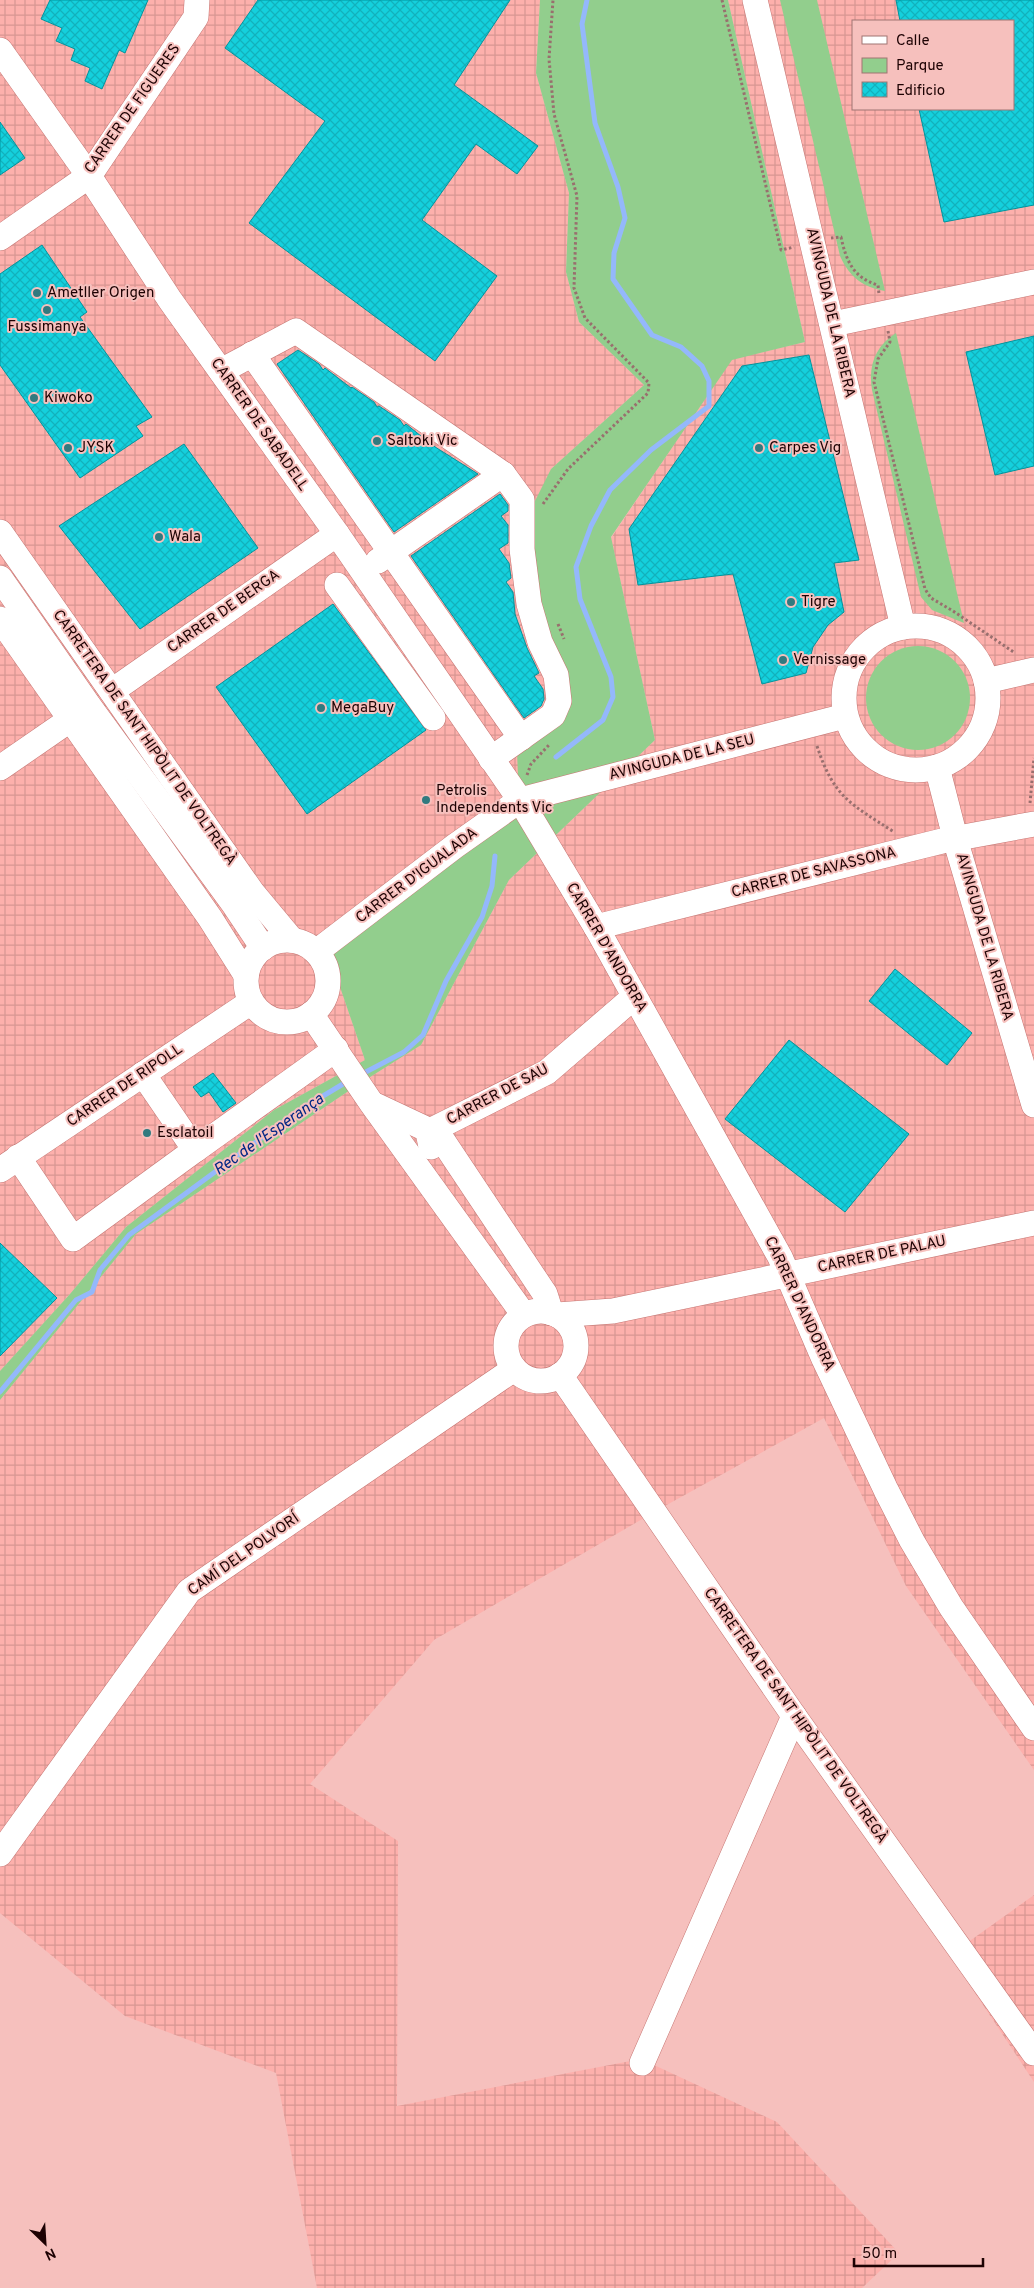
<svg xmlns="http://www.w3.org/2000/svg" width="1034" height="2288" viewBox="0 0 1034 2288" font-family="Overpass,sans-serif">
<defs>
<pattern id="industrial-grid" width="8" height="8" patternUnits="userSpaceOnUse" patternTransform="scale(1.25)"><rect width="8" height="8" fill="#fdb0ac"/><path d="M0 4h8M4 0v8" fill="none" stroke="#d89692"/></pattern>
<pattern id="building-cross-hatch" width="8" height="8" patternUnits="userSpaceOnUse" patternTransform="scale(1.25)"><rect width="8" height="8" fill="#14d0dd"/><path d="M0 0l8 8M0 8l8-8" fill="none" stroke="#12b1bc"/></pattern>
</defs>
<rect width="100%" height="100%" fill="#f6c0bd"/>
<g fill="url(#industrial-grid)" fill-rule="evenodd">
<polygon points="0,0 540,0 536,73 569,193 566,272 579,322 644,385 551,469 561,669 520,800 328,952 365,1060 274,1110 126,1227 70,1294 0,1371"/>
<path d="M728,0H1034V1770L906,1586L824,1418L663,1507L434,1640L310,1784L398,1841L397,2106L641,2059L777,2122L899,2253L862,2288H317L276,2073L125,2016L0,1913V1400L136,1234L359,1084L421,1045L509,880L655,740L611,538L732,359L805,342ZM853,21H1013V109H853Z"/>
<polygon points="1034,1895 1034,2082 950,1955"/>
</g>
<g fill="#92ce8d">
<polygon points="540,0 728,0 805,342 732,360 611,537 655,740 509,880 421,1045 359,1084 136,1234 0,1400 0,1371 70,1294 126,1227 274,1110 365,1060 328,952 519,800 517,751 556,725 546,639 530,548 533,505 551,469 644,385 579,322 566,272 569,193 536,73"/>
<path d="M780,0H817L885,291C863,287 850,278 840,256Z"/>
<path d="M896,333L961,610L964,623L932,610L921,597L872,390C868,366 875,346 896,333Z"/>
<circle cx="918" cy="698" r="52"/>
</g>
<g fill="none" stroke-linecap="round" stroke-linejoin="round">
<g stroke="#94b8fb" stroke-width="5">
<polyline points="556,757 603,720 613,697 611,677 580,599 576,567 591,526 610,490 651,450 709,406 709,381 702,366 681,347 652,335 613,279 614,253 625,218 618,187 595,123 582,24 587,0"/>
<polyline points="360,1075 404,1052 423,1035 446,981 482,917 492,886 495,856"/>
<polyline points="0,1392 76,1300 92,1292 100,1270 129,1235 298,1111 348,1081"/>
</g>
</g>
<g fill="url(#building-cross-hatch)" stroke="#00949d">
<polygon points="50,0 148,0 125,53 119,50 102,89 85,81 90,68 71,60 75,49 56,41 62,28 41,19"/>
<polygon points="258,0 510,0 454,85 538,146 517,174 476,144 422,220 497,276 435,361 249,223 325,121 225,48"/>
<polygon points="896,0 1034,0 1034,205 944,222 919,109 1013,109 1013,21 900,21"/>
<polygon points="0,122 25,158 0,175"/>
<polygon points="42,245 87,312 80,317 152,417 136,426 143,436 80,478 0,365 0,274"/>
<polygon points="1034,336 1034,466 995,475 966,352"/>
<polygon points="298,350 319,364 323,370 325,368 351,388 352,387 374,402 377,407 379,406 400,420 404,426 406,424 432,445 478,474 394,532 277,364"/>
<polygon points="809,355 859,560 834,563 844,612 828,625 813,647 806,673 762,684 733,574 638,585 629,529 742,366"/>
<polygon points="184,444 258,548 140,629 59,526"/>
<polygon points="500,494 508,505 508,511 501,516 508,525 508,543 499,549 509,563 511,578 506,582 513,592 515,614 527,648 539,673 534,676 543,689 544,699 541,706 524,718 411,556"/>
<polygon points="333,604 426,730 307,814 216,687"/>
<polygon points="895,969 972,1033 947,1065 869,1001"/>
<polygon points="789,1040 909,1134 845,1212 725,1119"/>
<polygon points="213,1073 236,1103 223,1112 209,1092 201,1097 193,1087"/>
<polygon points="0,1243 57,1298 0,1356"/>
</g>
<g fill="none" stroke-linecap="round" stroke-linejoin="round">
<defs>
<g id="minor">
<polyline points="755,0 903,627"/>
<polyline points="0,50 89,176 170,300 337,534 520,800 596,927 780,1257 824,1359 886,1490 912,1541 951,1607 1034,1728"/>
<polyline points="0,238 89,176 196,17 197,0"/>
<polyline points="833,324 1034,282"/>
<polyline points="252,354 521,738"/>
<polyline points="221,371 296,331 503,474 522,500 522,549 529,604 540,642 556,675 559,701 553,715 491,759"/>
<polyline points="0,532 252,892 292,940"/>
<polyline points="378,561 503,474"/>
<polyline points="0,578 89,706 233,903 263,948"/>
<polyline points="337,585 433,718"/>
<polyline points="0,619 210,918 246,975"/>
<circle cx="916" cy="698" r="72"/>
<polyline points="986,681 1034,670"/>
<polyline points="112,691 337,534"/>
<polyline points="937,767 958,849 1034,1105"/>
<polyline points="0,768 71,719"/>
<polyline points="596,927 942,841 1034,824"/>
<circle cx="287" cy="981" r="41"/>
<polyline points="316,952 455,846 520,800 845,716"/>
<polyline points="311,1014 372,1104 524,1315"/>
<polyline points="143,1074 195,1150 336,1049"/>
<polyline points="375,1105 424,1128 428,1132 431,1147"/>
<polyline points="435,1129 545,1294 551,1313"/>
<polyline points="428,1132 547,1072 634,997"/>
<polyline points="18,1157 73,1239 195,1150"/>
<polyline points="0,1170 251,1002"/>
<circle cx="541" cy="1346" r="35"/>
<polyline points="557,1315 613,1311 1034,1223"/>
<polyline points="560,1375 794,1716 1034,2053"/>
<polyline points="0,1854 189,1591 514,1369"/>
<polyline points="642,2063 794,1716"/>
</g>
</defs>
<use href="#minor" stroke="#c77673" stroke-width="26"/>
<g stroke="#996f6e" stroke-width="3" stroke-dasharray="2.5 2.5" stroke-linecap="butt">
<polyline points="722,0 781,250 794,247"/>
<path d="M831,238L841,237C846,260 853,278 878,285L879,294"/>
<polyline points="888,331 890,342 878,359 874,382 925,589 931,598 953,611 1015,653"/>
<polyline points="543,504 568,469 648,393 649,383 585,318 574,288 577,196 554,114 549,59 553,0"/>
<polyline points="558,624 564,639"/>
<path d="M817,746C834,798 851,804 894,832"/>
<polyline points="527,775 531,764 549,745"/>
<polyline points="1030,803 1034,758"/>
</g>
<use href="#minor" stroke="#fff" stroke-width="25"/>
</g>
<g fill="#317a7f" stroke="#f6c0bd" stroke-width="2">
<circle cx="37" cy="293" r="5"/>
<circle cx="47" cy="310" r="5"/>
<circle cx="34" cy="398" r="5"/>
<circle cx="377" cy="441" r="5"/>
<circle cx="68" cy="448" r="5"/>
<circle cx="759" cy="448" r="5"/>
<circle cx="159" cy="537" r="5"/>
<circle cx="791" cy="602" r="5"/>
<circle cx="783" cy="660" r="5"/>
<circle cx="321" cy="708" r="5"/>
<circle cx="426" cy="800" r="5"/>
<circle cx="147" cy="1133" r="5"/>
</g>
<g text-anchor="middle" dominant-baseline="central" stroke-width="4" stroke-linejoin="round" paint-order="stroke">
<g font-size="15" fill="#1d0203" stroke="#f6c0bd">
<text transform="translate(133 109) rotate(-55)">CARRER DE FIGUERES</text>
<text transform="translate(830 313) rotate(77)">AVINGUDA DE LA RIBERA</text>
<text transform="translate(259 425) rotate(55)">CARRER DE SABADELL</text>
<text transform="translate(224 612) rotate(-35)">CARRER DE BERGA</text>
<text transform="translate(144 738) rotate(55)">CARRETERA DE SANT HIPÒLIT DE VOLTREGÀ</text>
<text transform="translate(682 758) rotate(-14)">AVINGUDA DE LA SEU</text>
<text transform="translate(814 873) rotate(-14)">CARRER DE SAVASSONA</text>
<text transform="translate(417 876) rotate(-37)">CARRER D'IGUALADA</text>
<text transform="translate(984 937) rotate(74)">AVINGUDA DE LA RIBERA</text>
<text transform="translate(606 948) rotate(60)">CARRER D'ANDORRA</text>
<text transform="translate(125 1086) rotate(-34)">CARRER DE RIPOLL</text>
<text transform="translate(498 1095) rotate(-28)">CARRER DE SAU</text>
<text transform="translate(882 1255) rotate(-12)">CARRER DE PALAU</text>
<text transform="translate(799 1304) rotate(65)">CARRER D'ANDORRA</text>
<text transform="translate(244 1555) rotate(-35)">CAMÍ DEL POLVORÍ</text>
<text transform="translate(795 1716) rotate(55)">CARRETERA DE SANT HIPÒLIT DE VOLTREGÀ</text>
</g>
<g font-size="15" fill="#1d0203" stroke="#f6c0bd" text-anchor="start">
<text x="47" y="293">Ametller Origen</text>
<text x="47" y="327" text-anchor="middle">Fussimanya</text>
<text x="44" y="398">Kiwoko</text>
<text x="387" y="441">Saltoki Vic</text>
<text x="78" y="448">JYSK</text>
<text x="769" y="448">Carpes Vig</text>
<text x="169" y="537">Wala</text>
<text x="801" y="602">Tigre</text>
<text x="793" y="660">Vernissage</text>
<text x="331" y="708">MegaBuy</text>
<text x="436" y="791">Petrolis<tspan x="436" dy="17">Independents Vic</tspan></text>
<text x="157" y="1133">Esclatoil</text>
</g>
<g font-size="16" font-style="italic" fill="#002684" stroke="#f6c0bd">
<text transform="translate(269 1135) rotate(-35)">Rec de l'Esperança</text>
</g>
</g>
<rect x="852" y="20" width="162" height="90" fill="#f6c0bd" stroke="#9f7473"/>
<rect x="862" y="36" width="25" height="8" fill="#ffffff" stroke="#9f7473"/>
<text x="896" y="45" font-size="15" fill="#1d0203">Calle</text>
<rect x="862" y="58" width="25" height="15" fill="#92ce8d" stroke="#9f7473"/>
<text x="896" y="70" font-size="15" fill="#1d0203">Parque</text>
<rect x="862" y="82" width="25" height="15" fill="url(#building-cross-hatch)" stroke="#9f7473"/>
<text x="896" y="95" font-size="15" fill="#1d0203">Edificio</text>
<g transform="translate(45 2243) rotate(155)" stroke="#f6c0bd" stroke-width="4" paint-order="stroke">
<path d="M0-4L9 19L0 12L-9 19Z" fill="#1d0203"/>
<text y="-8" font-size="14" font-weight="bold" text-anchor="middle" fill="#1d0203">N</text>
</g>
<path d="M854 2258v8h129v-8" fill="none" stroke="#1d0203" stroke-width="2.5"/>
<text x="862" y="2258" font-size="15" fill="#1d0203" stroke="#f6c0bd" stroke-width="4" paint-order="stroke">50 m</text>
</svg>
